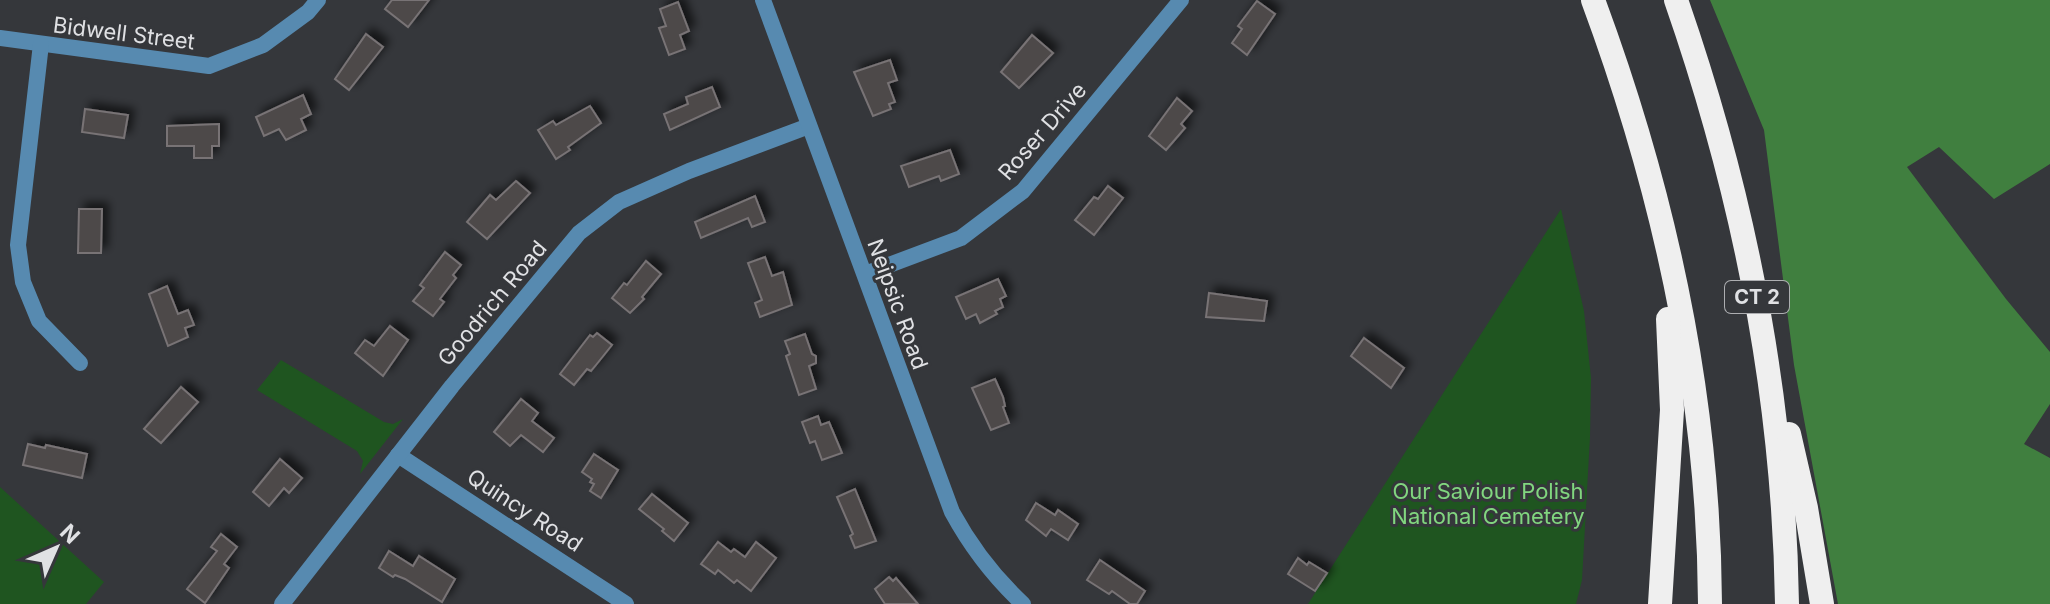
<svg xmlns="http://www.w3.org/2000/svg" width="2050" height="604" viewBox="0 0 2050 604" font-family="Inter,sans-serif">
<defs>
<filter id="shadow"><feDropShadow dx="6" dy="-6" stdDeviation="4" flood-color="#0009"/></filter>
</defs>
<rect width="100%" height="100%" fill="#35373b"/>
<g fill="#1f5520">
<polygon points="1561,209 1584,311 1591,378 1590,437 1582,580 1576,604 1308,604"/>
<polygon points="281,360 384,422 393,424 403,419 360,474 363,461 357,451 257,390"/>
<polygon points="0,487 104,582 86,604 0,604"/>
</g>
<polygon fill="#407f3f" points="1710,0 2050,0 2050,164 1994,199 1939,147 1907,167 2006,299 2050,352 2050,404 2024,444 2050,458 2050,604 1838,604 1794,365 1764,130"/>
<g fill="#4d494a" stroke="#787375" stroke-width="2" filter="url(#shadow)">
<polygon points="392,0 429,0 408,27 385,9"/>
<polygon points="1257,1 1275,14 1247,55 1232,43 1242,29 1238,26"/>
<polygon points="678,2 689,31 680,35 685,49 669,55 659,28 666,26 660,9"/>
<polygon points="366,34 383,47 349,90 335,79"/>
<polygon points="1032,35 1053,53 1019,88 1001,72"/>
<polygon points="890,60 897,80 888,83 895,102 889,104 891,109 873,116 854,72"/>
<polygon points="712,87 720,107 670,130 664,114 688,104 686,97"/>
<polygon points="303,95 311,114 301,119 306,130 286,140 279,129 264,136 256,117"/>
<polygon points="1177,98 1192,111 1181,124 1185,128 1166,150 1149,136"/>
<polygon points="590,106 601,123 568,147 570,150 556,159 538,130 553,121 556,125"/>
<polygon points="85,109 128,115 124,138 82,132"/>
<polygon points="219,124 219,146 212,146 212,158 194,158 194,146 167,146 167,126"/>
<polygon points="950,150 959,174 941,181 939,176 909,187 901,166"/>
<polygon points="516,181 530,193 487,239 467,222 490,195 496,200"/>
<polygon points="1108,186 1123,198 1094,235 1075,220 1094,197 1098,199"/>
<polygon points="755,196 765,222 752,227 748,218 701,238 695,222"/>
<polygon points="79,209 102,209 101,253 78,253"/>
<polygon points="445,252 461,265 453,275 456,278 440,299 444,302 433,316 413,301 424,288 420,285"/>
<polygon points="765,257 772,276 783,272 792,305 760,317 755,303 762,300 748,263"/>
<polygon points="646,261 661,274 642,297 644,299 630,313 612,298 624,283 627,285"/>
<polygon points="998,279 1006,296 1000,299 1003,307 995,311 997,314 980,323 976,314 966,319 956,297"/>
<polygon points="167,286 178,314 188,310 194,325 185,328 188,337 168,346 149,294"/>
<polygon points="1209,293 1267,301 1264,321 1206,317"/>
<polygon points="390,326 408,340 383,376 355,353 365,340 374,346"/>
<polygon points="597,333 612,345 596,365 591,371 587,369 574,385 560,374 590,335 593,337"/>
<polygon points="805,334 812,354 816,356 816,363 809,366 816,389 799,395 786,356 790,354 785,341"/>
<polygon points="1364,338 1404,368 1391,388 1351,356"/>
<polygon points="995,379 1003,397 1005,406 1003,407 1009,423 991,430 972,388"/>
<polygon points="181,387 198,402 161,443 144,429"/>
<polygon points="521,399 538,413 532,421 554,438 543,452 521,435 510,446 494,432"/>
<polygon points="818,416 821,425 829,422 842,453 822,460 815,441 810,443 802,422"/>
<polygon points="28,444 45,448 46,445 87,454 82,478 23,465"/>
<polygon points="594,454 618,470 601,498 590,491 594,484 590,482 592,479 582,472"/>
<polygon points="280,459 302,478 289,493 284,488 269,506 253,492"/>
<polygon points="855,489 876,541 855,548 850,536 853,534 837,497"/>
<polygon points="652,494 688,523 674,541 662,531 664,529 639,509"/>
<polygon points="1036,503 1055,515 1058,510 1078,524 1068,540 1051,529 1046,536 1026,520"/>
<polygon points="221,534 237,547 224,564 229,568 205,603 187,589 217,551 211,547"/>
<polygon points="718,542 731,552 734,549 745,557 756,542 776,558 751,591 737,580 734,583 718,570 715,574 701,564"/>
<polygon points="389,551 413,566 419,556 455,579 442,602 405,579 395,575 393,577 379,568"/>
<polygon points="1298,558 1307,565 1309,562 1327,573 1315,591 1288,574"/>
<polygon points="1100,560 1145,591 1137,604 1130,604 1112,591 1109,594 1087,580"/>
<polygon points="889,577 893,581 896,578 918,604 885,604 875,589"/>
</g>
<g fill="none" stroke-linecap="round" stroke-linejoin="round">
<g stroke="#578ab0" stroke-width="16">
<polyline points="0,38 209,66 263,45 308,12 318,0"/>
<polyline points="41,44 18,245 23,282 39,321 80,363"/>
<polyline points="865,274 961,238 1023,191 1181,0"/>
<polyline points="398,455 626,604"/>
<polyline points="282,604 452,386 579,233 619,202 689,171 809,126"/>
</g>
<path stroke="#578ab0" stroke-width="16" d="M763,0L952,512C971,547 994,577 1023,604"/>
<g stroke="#efefef" stroke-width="24">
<path d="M1593,0C1665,194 1709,397 1710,604"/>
<path d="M1676,0C1744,195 1784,397 1787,604"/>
<polyline points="1789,434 1806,508 1822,604"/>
<polyline points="1660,604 1672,410 1668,319"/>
</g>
</g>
<g text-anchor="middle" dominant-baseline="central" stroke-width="6" stroke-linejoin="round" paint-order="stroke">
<rect fill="#35373b" stroke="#adaeb1" stroke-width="2" x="1725" y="281" width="64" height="32" rx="6"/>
<g font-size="20" font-weight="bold" fill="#e0e1e4">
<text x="1757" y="297">CT 2</text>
</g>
<g font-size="22" fill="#e0e1e4" stroke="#35373b">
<text transform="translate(124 33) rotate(7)">Bidwell Street</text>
<text transform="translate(1042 131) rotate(-49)">Roser Drive</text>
<text transform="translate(492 303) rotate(-50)">Goodrich Road</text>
<text transform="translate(898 304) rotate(70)">Neipsic Road</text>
<text transform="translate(525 510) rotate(33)">Quincy Road</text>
</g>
<g font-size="22" fill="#81d67f" stroke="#35373b">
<text x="1488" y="491">Our Saviour Polish<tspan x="1488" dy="25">National Cemetery</tspan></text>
</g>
</g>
<g transform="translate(56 548) rotate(45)" stroke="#35373b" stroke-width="6" paint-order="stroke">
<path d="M0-6L14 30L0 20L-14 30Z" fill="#e0e1e4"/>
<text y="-12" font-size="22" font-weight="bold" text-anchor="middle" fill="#e0e1e4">N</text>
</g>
</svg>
